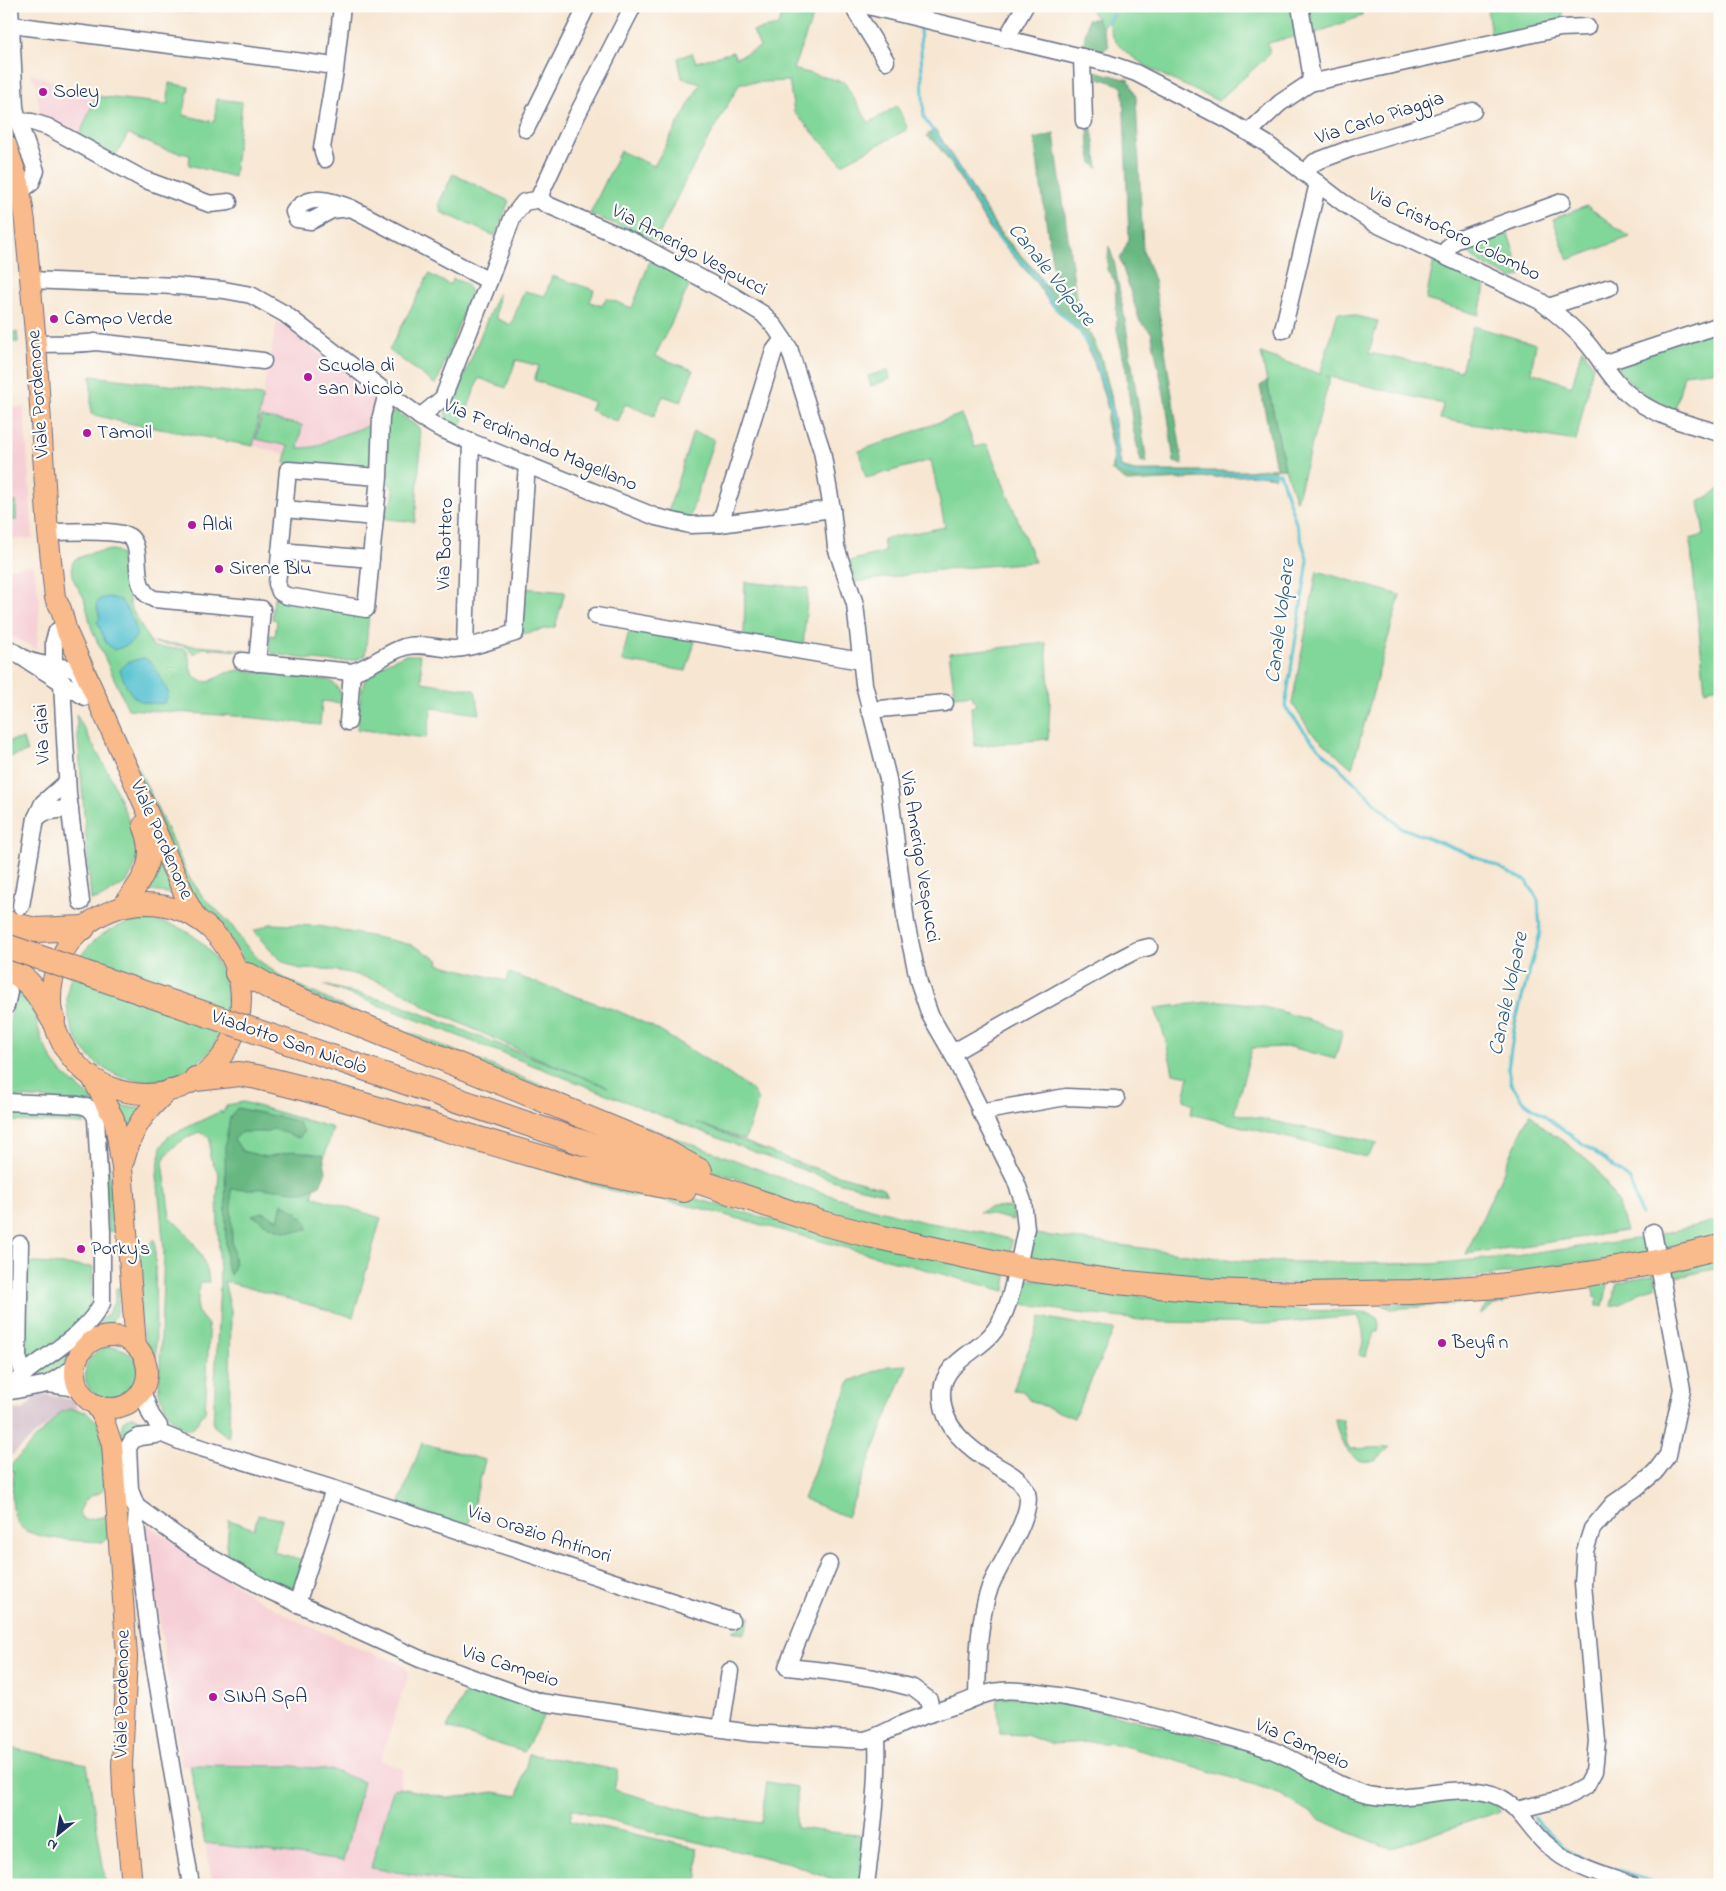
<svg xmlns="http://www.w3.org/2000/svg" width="1726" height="1891" viewBox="0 0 1726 1891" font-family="'Indie Flower',sans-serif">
<rect width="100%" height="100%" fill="#fdfcf7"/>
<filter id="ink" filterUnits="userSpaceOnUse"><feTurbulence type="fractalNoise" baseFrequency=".02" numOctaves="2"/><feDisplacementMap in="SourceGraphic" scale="10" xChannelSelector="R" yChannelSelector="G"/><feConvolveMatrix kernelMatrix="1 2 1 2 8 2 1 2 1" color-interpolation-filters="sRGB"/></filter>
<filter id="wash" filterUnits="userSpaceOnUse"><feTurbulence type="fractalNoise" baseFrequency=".0096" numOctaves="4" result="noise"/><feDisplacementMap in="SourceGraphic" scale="20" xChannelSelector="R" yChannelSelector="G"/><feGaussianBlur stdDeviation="1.12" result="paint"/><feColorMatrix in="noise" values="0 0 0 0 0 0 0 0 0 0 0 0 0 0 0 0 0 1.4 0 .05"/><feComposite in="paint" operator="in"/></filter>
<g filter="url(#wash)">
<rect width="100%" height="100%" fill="#f7e6d2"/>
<g fill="#f6cfd6">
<polygon points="30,73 96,96 79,136 39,117 39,105 36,84"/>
<polygon points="277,321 365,389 373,398 377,423 338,436 314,447 288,446 286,454 253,446"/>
<polygon points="6,407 24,407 33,538 6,540"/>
<polygon points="33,565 40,601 37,649 6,633 6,569"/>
<polygon points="145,1523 249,1594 294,1619 363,1650 402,1664 409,1673 380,1760 403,1769 399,1788 449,1798 494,1792 532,1798 572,1809 570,1820 581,1885 213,1885 190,1765 181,1766"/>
</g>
<polygon fill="#d1bdc9" points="38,1393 73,1400 78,1410 68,1409 57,1416 6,1460 6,1408 24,1410"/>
<g fill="#81d699" stroke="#4e827c">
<polygon points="151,6 192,6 192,12 151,10"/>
<polygon points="785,6 817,6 793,69 844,82 869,123 897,106 908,129 842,164 794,112 789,81 740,83 685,181 656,241 590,214 620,151 654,166 701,83 682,78 678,58 692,53 696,62 733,52 736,58 760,47 753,31 778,26"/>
<polygon points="1088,6 1120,6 1102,27"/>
<path d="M1123,6H1297L1302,35L1268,43L1270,54L1218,101C1190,87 1128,64 1113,37C1111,33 1110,27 1108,23Z"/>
<polygon points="1306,6 1362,6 1362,16 1310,35"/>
<polygon points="1487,6 1562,6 1563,19 1491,36"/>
<polygon points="169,83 189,87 183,115 214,122 217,99 242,102 234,177 189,165 190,155 163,149 128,134 115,157 79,136 96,96 168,104"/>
<polygon points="453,174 509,201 495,236 441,212 439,203"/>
<polygon points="1587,206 1630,237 1568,260 1553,219"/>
<path d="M1506,228L1522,275L1512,279C1498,270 1477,265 1468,251L1472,243Z"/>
<polygon points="651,258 691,282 655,356 693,370 681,402 663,396 654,416 625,404 618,422 590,410 594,402 534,380 539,366 516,360 506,388 479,378 460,429 447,421 445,409 450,397 455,398 498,293 496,318 511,325 524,291 545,296 552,276 594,290 590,302 602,306 606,298 632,308"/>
<polygon points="1434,259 1486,282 1479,315 1426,300"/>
<polygon points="429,274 450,285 453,279 465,283 471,292 436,385 389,350"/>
<polygon points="1338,312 1378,321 1369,353 1461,371 1473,326 1536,344 1531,372 1572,386 1582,348 1593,366 1576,441 1440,419 1443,404 1326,376 1329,377 1329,382 1296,501 1285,469 1261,353 1320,374"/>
<polygon points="6,319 10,320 12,333 17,332 18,342 6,342"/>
<path d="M1720,328V370L1684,374L1675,410C1649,398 1629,386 1613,362Z"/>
<polygon points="888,370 890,379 871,386 868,376"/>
<polygon points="91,376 263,396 253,446 122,422 91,414"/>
<path d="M397,412L419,428L421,443L415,522L380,518C385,507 405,494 385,480L384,421L391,413Z"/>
<polygon points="962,414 975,447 987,444 1035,562 947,569 856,582 849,561 885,552 883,539 945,527 931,460 866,478 859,451"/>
<polygon points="261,417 302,425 298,448 314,447 338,436 377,423 373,470 285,464 288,446 256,439"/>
<polygon points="693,432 714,439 689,520 667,515"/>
<rect x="6" y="466" width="6" height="19"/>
<polygon points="1720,489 1720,685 1705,691 1690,539 1704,535 1699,502"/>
<rect x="6" y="502" width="10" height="18"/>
<path d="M112,550L117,551L121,555L130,606L153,647L185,649C195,662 183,680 209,682L226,673L239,670L328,680C339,685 341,692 341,703L322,701L320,725L236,716L128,709L92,630L84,598L73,579L72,564L75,559L94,552Z"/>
<polygon points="1317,571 1400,595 1352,768 1310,731 1292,703"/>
<polygon points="745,582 808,588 803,647 744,637"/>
<polygon points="524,588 565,592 555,627 522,634"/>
<path d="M274,597L369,615L365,656C341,668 300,657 273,654L269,650L270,635L275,636L277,620L272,619Z"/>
<polygon points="72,625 189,877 204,898 230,923 243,942 262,963 284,978 337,1004 664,1134 735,1160 805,1187 864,1206 924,1222 984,1232 1012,1240 1010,1257 960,1248 787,1203 736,1178 706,1170 252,969 243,959 223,926 198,908 97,691"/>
<polygon points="630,626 696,638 686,671 622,661"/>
<polygon points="153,642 244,650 242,651 203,648 194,654 185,646 154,643"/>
<polygon points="1046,643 1050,702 1048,739 975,746 971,707 976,706 972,694 955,696 949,653"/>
<path d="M404,655H420L422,682L475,690L480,714L432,708L426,738L357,729C359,716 359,689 366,678C374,667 393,660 404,655Z"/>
<polygon points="76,714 110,776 135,836 139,853 134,869 127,882 99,899 91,900"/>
<polygon points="23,739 27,752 6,758 6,741"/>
<polygon points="155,857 174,894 142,890"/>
<circle cx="147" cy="1001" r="80"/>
<path d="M270,924L318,926L385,939L412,945L439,960L438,964L506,981L509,973L618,1011L653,1027L720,1068L753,1091L758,1101L745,1140L697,1123L801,1164L883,1188L887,1194L841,1183L772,1159L392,1010L324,985L394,1003L608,1087L535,1057L425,1007C402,987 362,974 332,970C319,967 306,972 294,967C277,961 265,944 254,931Z"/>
<polygon points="18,986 33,1009 42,1041 53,1061 62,1073 97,1103 6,1096 6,1035"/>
<path d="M1217,1001C1261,1002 1302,1018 1343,1031L1335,1059L1291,1047L1252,1048L1234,1113L1378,1143L1367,1157L1190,1114L1193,1104L1184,1100L1189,1076L1173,1073L1165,1038L1155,1008Z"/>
<polygon points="261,1089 683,1195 768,1219 813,1228 1007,1275 1005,1291 699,1208 650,1198 629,1196 528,1164"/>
<path d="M243,1102L333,1128L312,1196L381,1218L353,1317L224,1281L231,1310L229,1438L213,1425L220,1281L217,1197L219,1174L210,1157V1138L199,1132C185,1138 169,1147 163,1161L170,1218C189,1234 207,1257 209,1282L199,1283L197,1311L208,1325L209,1333L205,1412L192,1429H185L170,1417L159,1393L164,1251L157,1174L161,1147L169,1136L221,1111L222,1114L227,1105Z"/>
<polygon points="117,1105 143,1109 124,1137"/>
<polygon points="6,1108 79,1111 83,1116 84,1124 6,1121"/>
<polygon points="1530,1113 1543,1128 1569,1145 1596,1168 1617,1201 1626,1231 1466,1254"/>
<polygon points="99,1114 105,1122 114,1232 108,1231"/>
<polygon points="1009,1207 1013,1212 1013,1220 979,1212 989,1208"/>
<polygon points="1720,1220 1720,1239 1663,1252 1660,1234"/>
<polygon points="1028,1233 1241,1261 1430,1264 1515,1256 1650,1237 1652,1254 1426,1284 1248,1284 1133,1274 1023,1259"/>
<path d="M155,1239L156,1359C136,1339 140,1290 138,1261L142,1250Z"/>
<polygon points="1720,1259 1719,1268 1669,1279 1667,1273"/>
<polygon points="22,1262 93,1267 90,1311 78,1324 24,1365"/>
<polygon points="1654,1274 1657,1286 1641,1291 1621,1304 1611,1306 1617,1283"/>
<path d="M1020,1278L1155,1298L1249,1302L1278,1310L1356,1311L1372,1314L1377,1318L1379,1326L1378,1332H1375L1365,1357L1359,1355C1365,1341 1365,1331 1358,1316L1266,1324L1159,1322L1077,1313L1017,1303Z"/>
<path d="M1609,1281L1603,1306H1597V1297H1594L1593,1287L1502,1295L1503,1304L1494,1305L1480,1314C1484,1306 1493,1297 1502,1295Z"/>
<polygon points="116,1288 120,1288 117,1312 109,1326 81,1341 68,1364 62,1369 37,1376 38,1372 108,1314 115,1300"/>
<polygon points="1475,1298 1469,1303 1391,1309 1382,1305"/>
<polygon points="1041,1317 1114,1330 1074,1418 1029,1400 1023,1391 1013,1390"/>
<circle cx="112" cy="1374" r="27"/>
<polygon points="907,1365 847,1517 803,1499 850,1381 888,1366"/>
<path d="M69,1409L87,1412L98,1423L105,1457V1487L100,1493C87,1495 83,1502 79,1514L84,1520L109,1516L112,1536L103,1542C85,1541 33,1540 21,1527C9,1515 12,1487 14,1471L7,1469L60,1413Z"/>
<path d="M132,1416L146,1422L147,1426C141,1435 128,1434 121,1442L119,1441L123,1421Z"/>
<path d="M1335,1419L1343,1420L1347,1445L1350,1449L1390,1447C1385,1451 1380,1458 1374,1460C1351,1469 1337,1436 1335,1419Z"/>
<polygon points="422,1443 485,1460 468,1527 399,1505"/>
<polygon points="258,1515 282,1519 274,1552 303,1560 291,1598 226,1557 229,1520 254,1529"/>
<path d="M746,1616L751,1617L744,1634L732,1631C739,1629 745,1624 746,1616Z"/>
<polygon points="470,1683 546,1712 524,1752 447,1728"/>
<polygon points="1018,1697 1091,1709 1254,1750 1410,1804 1465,1798 1490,1801 1501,1811 1390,1848 1348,1832 1320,1819 1281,1795 1258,1786 1164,1757 1117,1744 1091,1742 1051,1744 1026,1735 1000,1734 997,1698"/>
<polygon points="6,1747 87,1764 106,1885 6,1885"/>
<polygon points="529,1754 618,1770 614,1790 705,1815 761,1823 767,1782 797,1787 796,1828 866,1836 861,1885 848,1885 790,1863 657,1833 572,1809 570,1820 697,1848 698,1885 478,1885 371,1868 393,1789 399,1788 449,1798 494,1792 518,1796"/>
<polygon points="190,1765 293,1766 332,1770 363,1782 343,1861 205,1843"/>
</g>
<g fill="#68b781" stroke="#427370">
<polygon points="1088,19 1097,19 1102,27 1109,46 1103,51 1083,47"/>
<polygon points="1091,70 1129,80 1136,97 1143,251 1154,280 1183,465 1174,462 1167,409 1151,332 1140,322 1120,259 1129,239 1123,89 1119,85 1088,74"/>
<polygon points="1086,92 1098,168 1092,163 1089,148"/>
<polygon points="935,129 999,231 1036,272 1046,287 1056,289 1034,139 1054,134 1077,304 1101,357 1111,394 1121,467 1135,471 1246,471 1276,468 1260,386 1267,381 1285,469 1276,468 1275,477 1258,475 1128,482 1111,470 1114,457 1106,420 1109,412 1094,362 1080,333 1051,305 1035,281 989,228 952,165 935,142 926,136"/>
<polygon points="1109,246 1114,261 1126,326 1147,463 1141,462 1133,429 1126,369 1117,330 1115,281 1107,270"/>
<polygon points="237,1108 297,1121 304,1131 299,1138 273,1129 265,1132 242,1132 234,1139 242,1151 266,1157 295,1151 323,1155 326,1172 320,1185 305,1192 276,1189 231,1189 232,1240 235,1266 230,1275 226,1264 225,1146 230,1118"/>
<path d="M282,1203C293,1209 306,1217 308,1229C284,1235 272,1229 252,1215L263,1212L278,1220Z"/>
</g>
<g fill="#58c3d2" stroke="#3a7998">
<path d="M108,597L121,600C135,625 150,639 114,650L106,643L97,621L100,618L96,604L100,599Z"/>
<path d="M144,658L152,663L169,694L164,703C134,706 129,694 120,670L128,662Z"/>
</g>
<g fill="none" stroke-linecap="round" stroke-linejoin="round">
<g stroke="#58c3d2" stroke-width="3">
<polyline points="1106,22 1119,6"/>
<polyline points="920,27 924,118 950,156 999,239 1034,274 1055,308 1078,328 1096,360 1111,410 1118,470 1135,476 1280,473 1308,561 1285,707 1313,742 1400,827 1479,858 1527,881 1538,900 1540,933 1515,1023 1508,1069 1511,1083 1522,1100 1604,1159 1630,1180 1641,1215"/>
<polyline points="1534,1819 1561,1846 1590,1862 1650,1881 1690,1884 1720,1882"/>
</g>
</g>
</g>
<g filter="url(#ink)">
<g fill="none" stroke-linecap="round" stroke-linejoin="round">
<defs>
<g id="minor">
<polyline points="10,6 15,107 18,121 36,171 31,183 21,191"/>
<polyline points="633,6 577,115 540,195 544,203 548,205 634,242 732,295 763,314 775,327 789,348 822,451 832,509 836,547 855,604 864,684 888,779 906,923 919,983 930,1015 952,1053 1015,1179 1023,1201 1026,1228 1020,1257"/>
<polyline points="855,6 856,12 886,61"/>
<path d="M868,6L1107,63L1136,73L1229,121L1267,144L1342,202L1374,223L1540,301C1556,313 1572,326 1586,342C1600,358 1610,378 1626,392C1652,416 1687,424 1720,433"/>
<polyline points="1300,6 1311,73 1310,83 1560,28 1587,27"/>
<polyline points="12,25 335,66"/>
<polyline points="1006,39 1025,6"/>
<polyline points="1082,57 1084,121"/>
<polyline points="18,121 32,122 48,127 143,179 210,204 229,202"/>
<polyline points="526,129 587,6"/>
<polyline points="1249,132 1280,103 1310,83"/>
<polyline points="325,159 322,148 335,71 342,6"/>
<polyline points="1304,173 1315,162 1352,148 1473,111"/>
<path d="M351,208L332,210L311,221L297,219L294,212C309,192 333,201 351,208L489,281"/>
<polyline points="1443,254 1454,241 1562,202"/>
<polyline points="30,280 176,286 224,290 251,295 285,314 387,393 422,418 439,428 471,442 656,517 690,525 720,524 832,509"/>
<polyline points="1548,307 1610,287"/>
<polyline points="1283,330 1318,183"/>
<path d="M36,344C57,343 76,345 96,342L263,361"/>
<polyline points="1602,364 1720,325"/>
<polyline points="420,417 443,398 489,281 513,216 524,202 542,199"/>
<polyline points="379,477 288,470 277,584 280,592 287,596 366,609 379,477 381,416 387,393"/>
<polyline points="284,509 375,517"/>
<polyline points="720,524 774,351 783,339"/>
<path d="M48,532C69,532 108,529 126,535C148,543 126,587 154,599L262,609L257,663"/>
<polyline points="280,551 371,559"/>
<polyline points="596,616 861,661"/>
<polyline points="6,647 85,697"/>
<polyline points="465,647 471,442"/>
<path d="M27,660C43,666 60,666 77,670L84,685"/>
<path d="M242,661L352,672C371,667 386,653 404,647C421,642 439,649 455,649C473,648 498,638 515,633L527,464"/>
<polyline points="54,676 54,641 57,631"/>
<polyline points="62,683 68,794 81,902"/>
<polyline points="869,710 945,703"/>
<polyline points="348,722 352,672"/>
<polyline points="67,782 43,803 36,818 45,812 70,808"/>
<polyline points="21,906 36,818"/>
<polyline points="6,985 9,992 6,1006"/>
<polyline points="952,1053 1110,964 1137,950 1149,947"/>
<path d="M6,1102L77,1105C87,1106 92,1108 96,1118L102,1232V1303C86,1334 51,1352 25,1373L17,1381L14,1389"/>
<polyline points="980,1112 1066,1097 1116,1099"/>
<polyline points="1653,1232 1657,1254"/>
<polyline points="20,1244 18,1357 22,1369 25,1373"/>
<polyline points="75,1367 48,1384 78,1388"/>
<polyline points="142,1391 151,1415 159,1426"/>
<polyline points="6,1392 48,1384"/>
<polyline points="156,1435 139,1437 132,1441 128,1448 130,1490 137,1508 136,1525 149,1632 191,1885"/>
<polyline points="165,1435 182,1442 334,1489 731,1621"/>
<path d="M115,1489L130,1502L194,1548L270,1591L420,1659L540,1702L750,1733L864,1740C878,1737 889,1730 902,1724C921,1716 941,1710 960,1704C974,1699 985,1692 1000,1691C1015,1689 1030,1692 1045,1694C1096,1701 1145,1714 1195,1728C1221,1735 1249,1741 1274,1751C1306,1764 1334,1786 1368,1795C1410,1804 1463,1779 1499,1797C1519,1806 1530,1830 1546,1844C1571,1867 1600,1874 1631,1885"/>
<polyline points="829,1564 787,1667 826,1671 874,1678 913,1688 929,1700 932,1713"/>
<polyline points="297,1604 334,1489"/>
<path d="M977,1695C978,1660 978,1621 990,1587C999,1564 1034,1515 1027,1493C1022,1479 1009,1473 997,1466C969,1449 940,1427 942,1391C944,1363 975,1353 991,1335C1005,1319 1011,1297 1015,1276"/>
<polyline points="721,1728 730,1671"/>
<polyline points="1517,1810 1564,1798 1586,1786 1594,1771 1597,1741 1583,1584 1585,1551 1592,1529 1614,1503 1636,1488 1655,1472 1668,1455 1682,1389 1660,1271"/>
<path d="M866,1885C872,1836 879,1786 877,1737"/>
</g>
<g id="major">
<polyline points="6,144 19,183 25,222 36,344 48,532 55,598 61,609 67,632 189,905 197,919"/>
<circle cx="146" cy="999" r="95"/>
<path d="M122,907C143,879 158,860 143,825"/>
<polyline points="91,1076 114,1119 117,1135 122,1168 136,1346"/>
<path d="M124,1161C133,1127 143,1114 169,1090"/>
<circle cx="111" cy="1372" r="36"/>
<polyline points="95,1404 102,1415 112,1444 127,1657 122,1765 123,1789 132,1885"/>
</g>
<g id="highway">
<polyline points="6,923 35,930 83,928"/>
<path d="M6,968C29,977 41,998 53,1019"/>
<polyline points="237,973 250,976 271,988 655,1146 700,1171"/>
<path d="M196,1079L239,1074L257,1077C357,1100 455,1133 554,1161C597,1173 640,1181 684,1190"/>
<polyline points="572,1139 822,1223 869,1235 1021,1268 1117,1282 1212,1291 1300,1294 1412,1292 1499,1286 1588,1274 1652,1263 1720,1247"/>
</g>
</defs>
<use href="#minor" stroke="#686f87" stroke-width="19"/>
<use href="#major" stroke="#686f87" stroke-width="22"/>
<use href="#highway" stroke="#686f87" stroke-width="26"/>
<use href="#minor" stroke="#fff" stroke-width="16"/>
<use href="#major" stroke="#fabb8c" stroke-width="20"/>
<use href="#highway" stroke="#fabb8c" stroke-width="24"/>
<defs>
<polyline id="highway-bridge" points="6,946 572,1139"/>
</defs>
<use href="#highway-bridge" stroke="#686f87" stroke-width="26" stroke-linecap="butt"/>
<use href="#highway-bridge" stroke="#fabb8c" stroke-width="24"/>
</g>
</g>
<g fill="#b5179e" stroke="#fdfcf7" stroke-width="2">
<circle cx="43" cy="92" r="5"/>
<circle cx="54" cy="319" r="5"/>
<circle cx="308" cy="377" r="5"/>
<circle cx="87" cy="433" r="5"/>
<circle cx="192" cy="525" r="5"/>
<circle cx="219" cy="569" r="5"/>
<circle cx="81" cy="1249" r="5"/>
<circle cx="1442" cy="1343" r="5"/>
<circle cx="213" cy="1697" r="5"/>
</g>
<g text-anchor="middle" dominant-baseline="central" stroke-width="4.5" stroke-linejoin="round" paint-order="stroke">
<g font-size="20" fill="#1b2f5e" stroke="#fdfcf7" text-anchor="start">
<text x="53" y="92">Soley</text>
<text x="64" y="319">Campo Verde</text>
<text x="318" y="366">Scuola di<tspan x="318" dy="23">san Nicolò</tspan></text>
<text x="97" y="433">Tamoil</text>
<text x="202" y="525">Aldi</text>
<text x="229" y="569">Sirene Blu</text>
<text x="91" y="1249">Porky's</text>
<text x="1452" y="1343">Beyfin</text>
<text x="223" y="1697">SINA SpA</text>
</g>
<g font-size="20" fill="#1b2f5e" stroke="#fdfcf7">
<text transform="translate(1380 119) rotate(-18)">Via Carlo Piaggia</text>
<text transform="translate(1454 235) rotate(26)">Via Cristoforo Colombo</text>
<text transform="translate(689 251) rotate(28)">Via Amerigo Vespucci</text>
<text transform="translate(39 394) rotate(-94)">Viale Pordenone</text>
<text transform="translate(540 446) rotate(23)">Via Ferdinando Magellano</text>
<text transform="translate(446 544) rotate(-88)">Via Bottero</text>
<text transform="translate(43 734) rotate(-93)">Via Giai</text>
<text transform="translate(161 840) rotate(66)">Viale Pordenone</text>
<text transform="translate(919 857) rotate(81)">Via Amerigo Vespucci</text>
<text transform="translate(289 1043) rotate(19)">Viadotto San Nicolò</text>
<text transform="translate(539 1535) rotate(18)">Via Orazio Antinori</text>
<text transform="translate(510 1667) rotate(18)">Via Campeio</text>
<text transform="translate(123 1694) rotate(-89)">Viale Pordenone</text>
<text transform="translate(1302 1745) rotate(24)">Via Campeio</text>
</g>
<g font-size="21" font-style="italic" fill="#2d5b81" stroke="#fdfcf7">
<text transform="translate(1051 275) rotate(51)">Canale Volpare</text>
<text transform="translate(1281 621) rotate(-83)">Canale Volpare</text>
<text transform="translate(1509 994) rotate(-78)">Canale Volpare</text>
</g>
</g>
<rect width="1726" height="1891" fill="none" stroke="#fdfcf7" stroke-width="25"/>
<g transform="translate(58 1834) rotate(210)" stroke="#fdfcf7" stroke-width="4" paint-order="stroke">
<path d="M0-4L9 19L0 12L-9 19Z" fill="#1b2f5e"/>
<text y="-8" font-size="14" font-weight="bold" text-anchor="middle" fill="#1b2f5e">N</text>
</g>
</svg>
